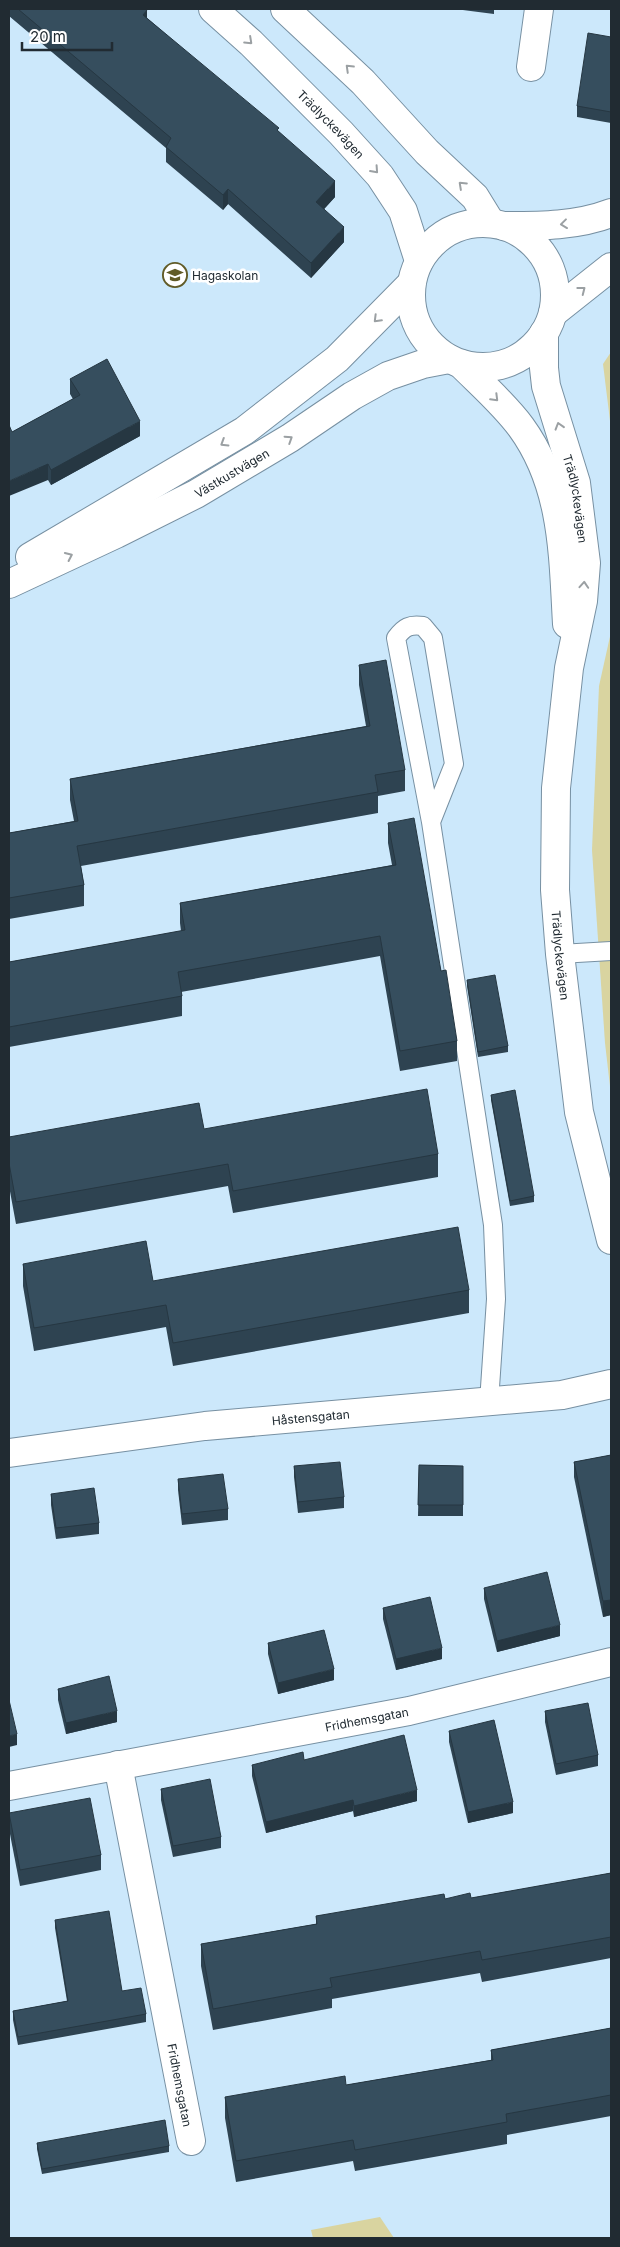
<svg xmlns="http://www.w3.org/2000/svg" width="620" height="2247" viewBox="0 0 620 2247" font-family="Inter,sans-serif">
<rect width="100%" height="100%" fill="#cce8fb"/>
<g fill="#d9d4a0">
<polygon points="611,352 611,429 603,364"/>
<polygon points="611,632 611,1095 605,1043 592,850 599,686"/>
<polygon points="380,2217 394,2238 313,2238 311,2230"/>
</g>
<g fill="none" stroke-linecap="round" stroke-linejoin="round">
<defs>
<g id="service">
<path d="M431,822L454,764L433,638L423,626C410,624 404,627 396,638L431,822L493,1225L496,1299L489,1402"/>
<polyline points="560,954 611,951"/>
</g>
<g id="minor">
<polyline points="531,67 539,9"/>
<path id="s1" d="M9,1453L205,1426L562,1395L611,1384"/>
<path id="s2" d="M118,1765L191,2141"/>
<path id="s3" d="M9,1786L409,1711L611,1662"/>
</g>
<g id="tertiary">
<path id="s4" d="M213,9L251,43L341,133L380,176L403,211L419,261"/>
<polyline points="285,9 363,82 427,152 475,197 491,223"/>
<circle cx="483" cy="295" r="72"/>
<path d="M504,226C541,226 577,226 611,213"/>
<polyline points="553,313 611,267"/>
<path id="s5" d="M544,333V368L546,386L576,483L586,563L583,601L569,668L556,788L555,890L560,954L579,1112L611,1240"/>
<path d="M461,364C481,384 504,404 521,427C564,486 563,555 567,624"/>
<polyline points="30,557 244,431 337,359 411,284"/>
<path id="s6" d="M9,584L116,534L196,494L290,438L352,396L388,376L423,364L449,359"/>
</g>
</defs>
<use href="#service" stroke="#7790a2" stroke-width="20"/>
<use href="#minor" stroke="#7790a2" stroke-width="30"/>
<use href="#tertiary" stroke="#7790a2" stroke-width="30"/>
<use href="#service" stroke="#fff" stroke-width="18"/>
<use href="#minor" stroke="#fff" stroke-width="28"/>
<use href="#tertiary" stroke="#fff" stroke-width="28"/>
</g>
<g fill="#2e4351">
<polygon points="9,9 145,9 147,18 279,132 335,197 324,209 344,242 311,278 228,204 223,210 166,162 166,148 9,16"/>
<polygon points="455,9 494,9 494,14"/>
<polygon points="611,37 611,123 577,117 577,106"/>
<polygon points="70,379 140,436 51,485 48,480 12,432 73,399 70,394"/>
<polygon points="359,665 405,770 405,791 378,796 378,813 81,866 84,885 84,906 9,919 9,833 74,821 70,800 70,779 366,726 359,685"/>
<polygon points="388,823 441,971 457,1041 457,1061 400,1071 380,956 181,992 182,996 182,1016 9,1047 9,962 181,931 180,923 180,903 392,865 388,843"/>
<polygon points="467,980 508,1046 508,1052 478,1057 467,986"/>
<polygon points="491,1095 534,1196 534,1202 510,1206 491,1100"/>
<polygon points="204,1129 438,1154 438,1177 233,1213 228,1186 16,1224 9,1186 9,1137"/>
<polygon points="23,1264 153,1281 469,1290 469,1313 173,1366 166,1327 34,1351 23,1286"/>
<polygon points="611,1455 611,1615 603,1617 574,1477 574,1462"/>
<polygon points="419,1465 463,1466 463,1516 418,1516"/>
<polygon points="294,1466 344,1497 344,1508 298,1513 294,1477"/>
<polygon points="178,1479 228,1509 228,1520 182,1525 178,1490"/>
<polygon points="51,1494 99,1523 99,1534 56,1539 51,1505"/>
<polygon points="484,1588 560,1636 497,1652 484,1599"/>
<polygon points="383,1608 442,1659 396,1670 383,1619"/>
<polygon points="268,1643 334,1680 278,1694 268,1654"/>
<polygon points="58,1689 117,1722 66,1734 58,1700"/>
<polygon points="545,1711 598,1755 598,1766 556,1775 545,1722"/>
<polygon points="449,1731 513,1813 468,1823 449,1742"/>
<polygon points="304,1760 417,1801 354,1817 353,1811 266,1833 252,1776 252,1765"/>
<polygon points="161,1789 221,1837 221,1848 173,1857 161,1800"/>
<polygon points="9,1813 101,1855 101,1870 20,1886 9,1829"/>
<polygon points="611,1873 611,1958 482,1982 480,1973 332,1999 332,2008 213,2030 201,1966 201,1944 316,1924 316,1916 445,1899 471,1898"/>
<polygon points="55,1920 122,1991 146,2014 146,2022 18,2045 13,2020 13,2011 67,2001 55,1928"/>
<polygon points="611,2028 611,2116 507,2135 507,2144 355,2171 353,2161 236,2182 225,2118 225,2097 346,2085 491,2060 491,2050"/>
<polygon points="37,2143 169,2146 169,2152 42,2174 37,2149"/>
</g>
<g fill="#263742">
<polygon points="147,10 147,25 143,15"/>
<polygon points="335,181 335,197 316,218 316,202"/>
<polygon points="228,189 228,204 223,210 223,195"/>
<polygon points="344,227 344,242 311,278 311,263"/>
<polygon points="140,421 140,436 51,485 51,470"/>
<polygon points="48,464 48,480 9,496 9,481"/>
<polygon points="611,1600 611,1615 603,1617 603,1601"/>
<polygon points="560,1625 560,1636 497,1652 497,1641"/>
<polygon points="442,1648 442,1659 396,1670 396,1659"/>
<polygon points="334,1669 334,1680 278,1694 278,1683"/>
<polygon points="117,1711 117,1722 66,1734 66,1723"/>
<polygon points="17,1734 17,1745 9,1747 9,1736"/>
<polygon points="417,1790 417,1801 354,1817 354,1806"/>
<polygon points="353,1800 353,1811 266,1833 266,1822"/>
<polygon points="513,1802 513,1813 468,1823 468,1812"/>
</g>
<g fill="#364e5e" stroke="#263742">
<polygon points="18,9 145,9 147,10 143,15 279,128 277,130 335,181 316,202 344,227 311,263 228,189 223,195 166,147 171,138"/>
<polygon points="588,33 611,37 611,112 577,106"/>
<polygon points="107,359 140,421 51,470 48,464 9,481 9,425 12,432 80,395 70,379"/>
<polygon points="386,660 405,770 375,775 378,792 77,846 84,885 9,898 9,833 78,821 70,779 370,726 359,665"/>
<polygon points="414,818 441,971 446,970 457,1041 400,1051 380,936 178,972 182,996 9,1027 9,962 185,930 180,903 396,865 388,823"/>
<polygon points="495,975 508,1046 478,1052 467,980"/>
<polygon points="427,1089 438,1154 233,1191 228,1164 16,1202 9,1163 9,1137 199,1103 204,1129"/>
<polygon points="515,1090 534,1196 510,1201 491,1095"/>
<polygon points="458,1227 469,1290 173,1343 166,1305 34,1328 23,1264 146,1241 153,1281"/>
<polygon points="611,1455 611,1600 603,1601 574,1462"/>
<polygon points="340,1462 344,1497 298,1502 294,1466"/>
<polygon points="419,1465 463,1466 463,1505 418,1505"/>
<polygon points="223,1474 228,1509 182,1514 178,1479"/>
<polygon points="94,1488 99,1523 56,1528 51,1494"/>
<polygon points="547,1572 560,1625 497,1641 484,1588"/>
<polygon points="430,1597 442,1648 396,1659 383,1608"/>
<polygon points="324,1630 334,1669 278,1683 268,1643"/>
<polygon points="109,1676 117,1711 66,1723 58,1689"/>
<polygon points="9,1700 17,1734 9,1736"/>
<polygon points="588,1703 598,1755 556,1764 545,1711"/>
<polygon points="494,1720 513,1802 468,1812 449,1731"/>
<polygon points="404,1735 417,1790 354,1806 353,1800 266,1822 252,1765 303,1752 304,1760"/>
<polygon points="210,1779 221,1837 173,1846 161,1789"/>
<polygon points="90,1798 101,1855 20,1870 9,1813"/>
<polygon points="611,1873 611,1937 482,1960 480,1951 330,1978 332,1987 213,2009 201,1944 317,1924 316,1916 444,1894 445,1899 470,1893 471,1898"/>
<polygon points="109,1911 122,1991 141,1988 146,2014 18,2037 13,2011 68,2001 55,1920"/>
<polygon points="611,2028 611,2095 506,2114 507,2122 355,2150 353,2140 236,2161 225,2097 345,2076 346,2085 493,2060 491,2050"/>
<polygon points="165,2120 169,2146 42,2169 37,2143"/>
</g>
<defs><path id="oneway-chevron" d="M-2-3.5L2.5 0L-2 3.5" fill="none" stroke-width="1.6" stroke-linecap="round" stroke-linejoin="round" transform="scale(1.25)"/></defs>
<g stroke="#9ba0a3">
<use href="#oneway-chevron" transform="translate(249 41) rotate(43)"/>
<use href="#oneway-chevron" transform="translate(349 68) rotate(-136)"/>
<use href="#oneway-chevron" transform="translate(375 170) rotate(48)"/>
<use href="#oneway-chevron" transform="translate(462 185) rotate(-137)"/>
<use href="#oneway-chevron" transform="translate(564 224) rotate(173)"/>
<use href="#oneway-chevron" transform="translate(582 290) rotate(-38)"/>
<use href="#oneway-chevron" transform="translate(377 319) rotate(135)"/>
<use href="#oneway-chevron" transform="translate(495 398) rotate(45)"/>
<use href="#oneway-chevron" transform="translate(559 426) rotate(-107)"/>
<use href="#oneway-chevron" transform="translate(289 439) rotate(-33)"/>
<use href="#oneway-chevron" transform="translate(224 443) rotate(148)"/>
<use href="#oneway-chevron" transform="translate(69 556) rotate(-25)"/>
<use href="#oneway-chevron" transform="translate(584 585) rotate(-86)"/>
</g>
<defs>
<symbol id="school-ring" viewBox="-11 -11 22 22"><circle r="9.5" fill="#fff" stroke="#615b27" stroke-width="1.5"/><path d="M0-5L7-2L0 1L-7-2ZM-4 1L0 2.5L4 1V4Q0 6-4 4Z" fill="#615b27"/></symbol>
</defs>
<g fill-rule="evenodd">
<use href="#school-ring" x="161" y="261" width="28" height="28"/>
</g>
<g text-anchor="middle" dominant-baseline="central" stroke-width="5" stroke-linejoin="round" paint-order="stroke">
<g font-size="12" fill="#212b32" stroke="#fff">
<text stroke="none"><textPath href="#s4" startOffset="165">Trädlyckevägen</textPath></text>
<text stroke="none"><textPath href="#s6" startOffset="249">Västkustvägen</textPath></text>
<text stroke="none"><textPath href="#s5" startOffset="170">Trädlyckevägen</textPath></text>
<text stroke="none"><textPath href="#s5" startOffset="630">Trädlyckevägen</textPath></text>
<text stroke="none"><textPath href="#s1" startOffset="304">Håstensgatan</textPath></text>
<text stroke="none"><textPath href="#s3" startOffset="364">Fridhemsgatan</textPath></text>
<text stroke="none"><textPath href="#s2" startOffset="326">Fridhemsgatan</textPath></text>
</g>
<g font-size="12" fill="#212b32" stroke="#fff" text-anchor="start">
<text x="192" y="275">Hagaskolan</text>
</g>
</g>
<rect width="620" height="2247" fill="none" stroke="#212b32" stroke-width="20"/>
<path d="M22 42v8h90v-8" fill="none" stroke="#212b32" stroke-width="2.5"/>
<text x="30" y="42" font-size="15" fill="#212b32" stroke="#ffffff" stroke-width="4" paint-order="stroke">20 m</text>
</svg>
